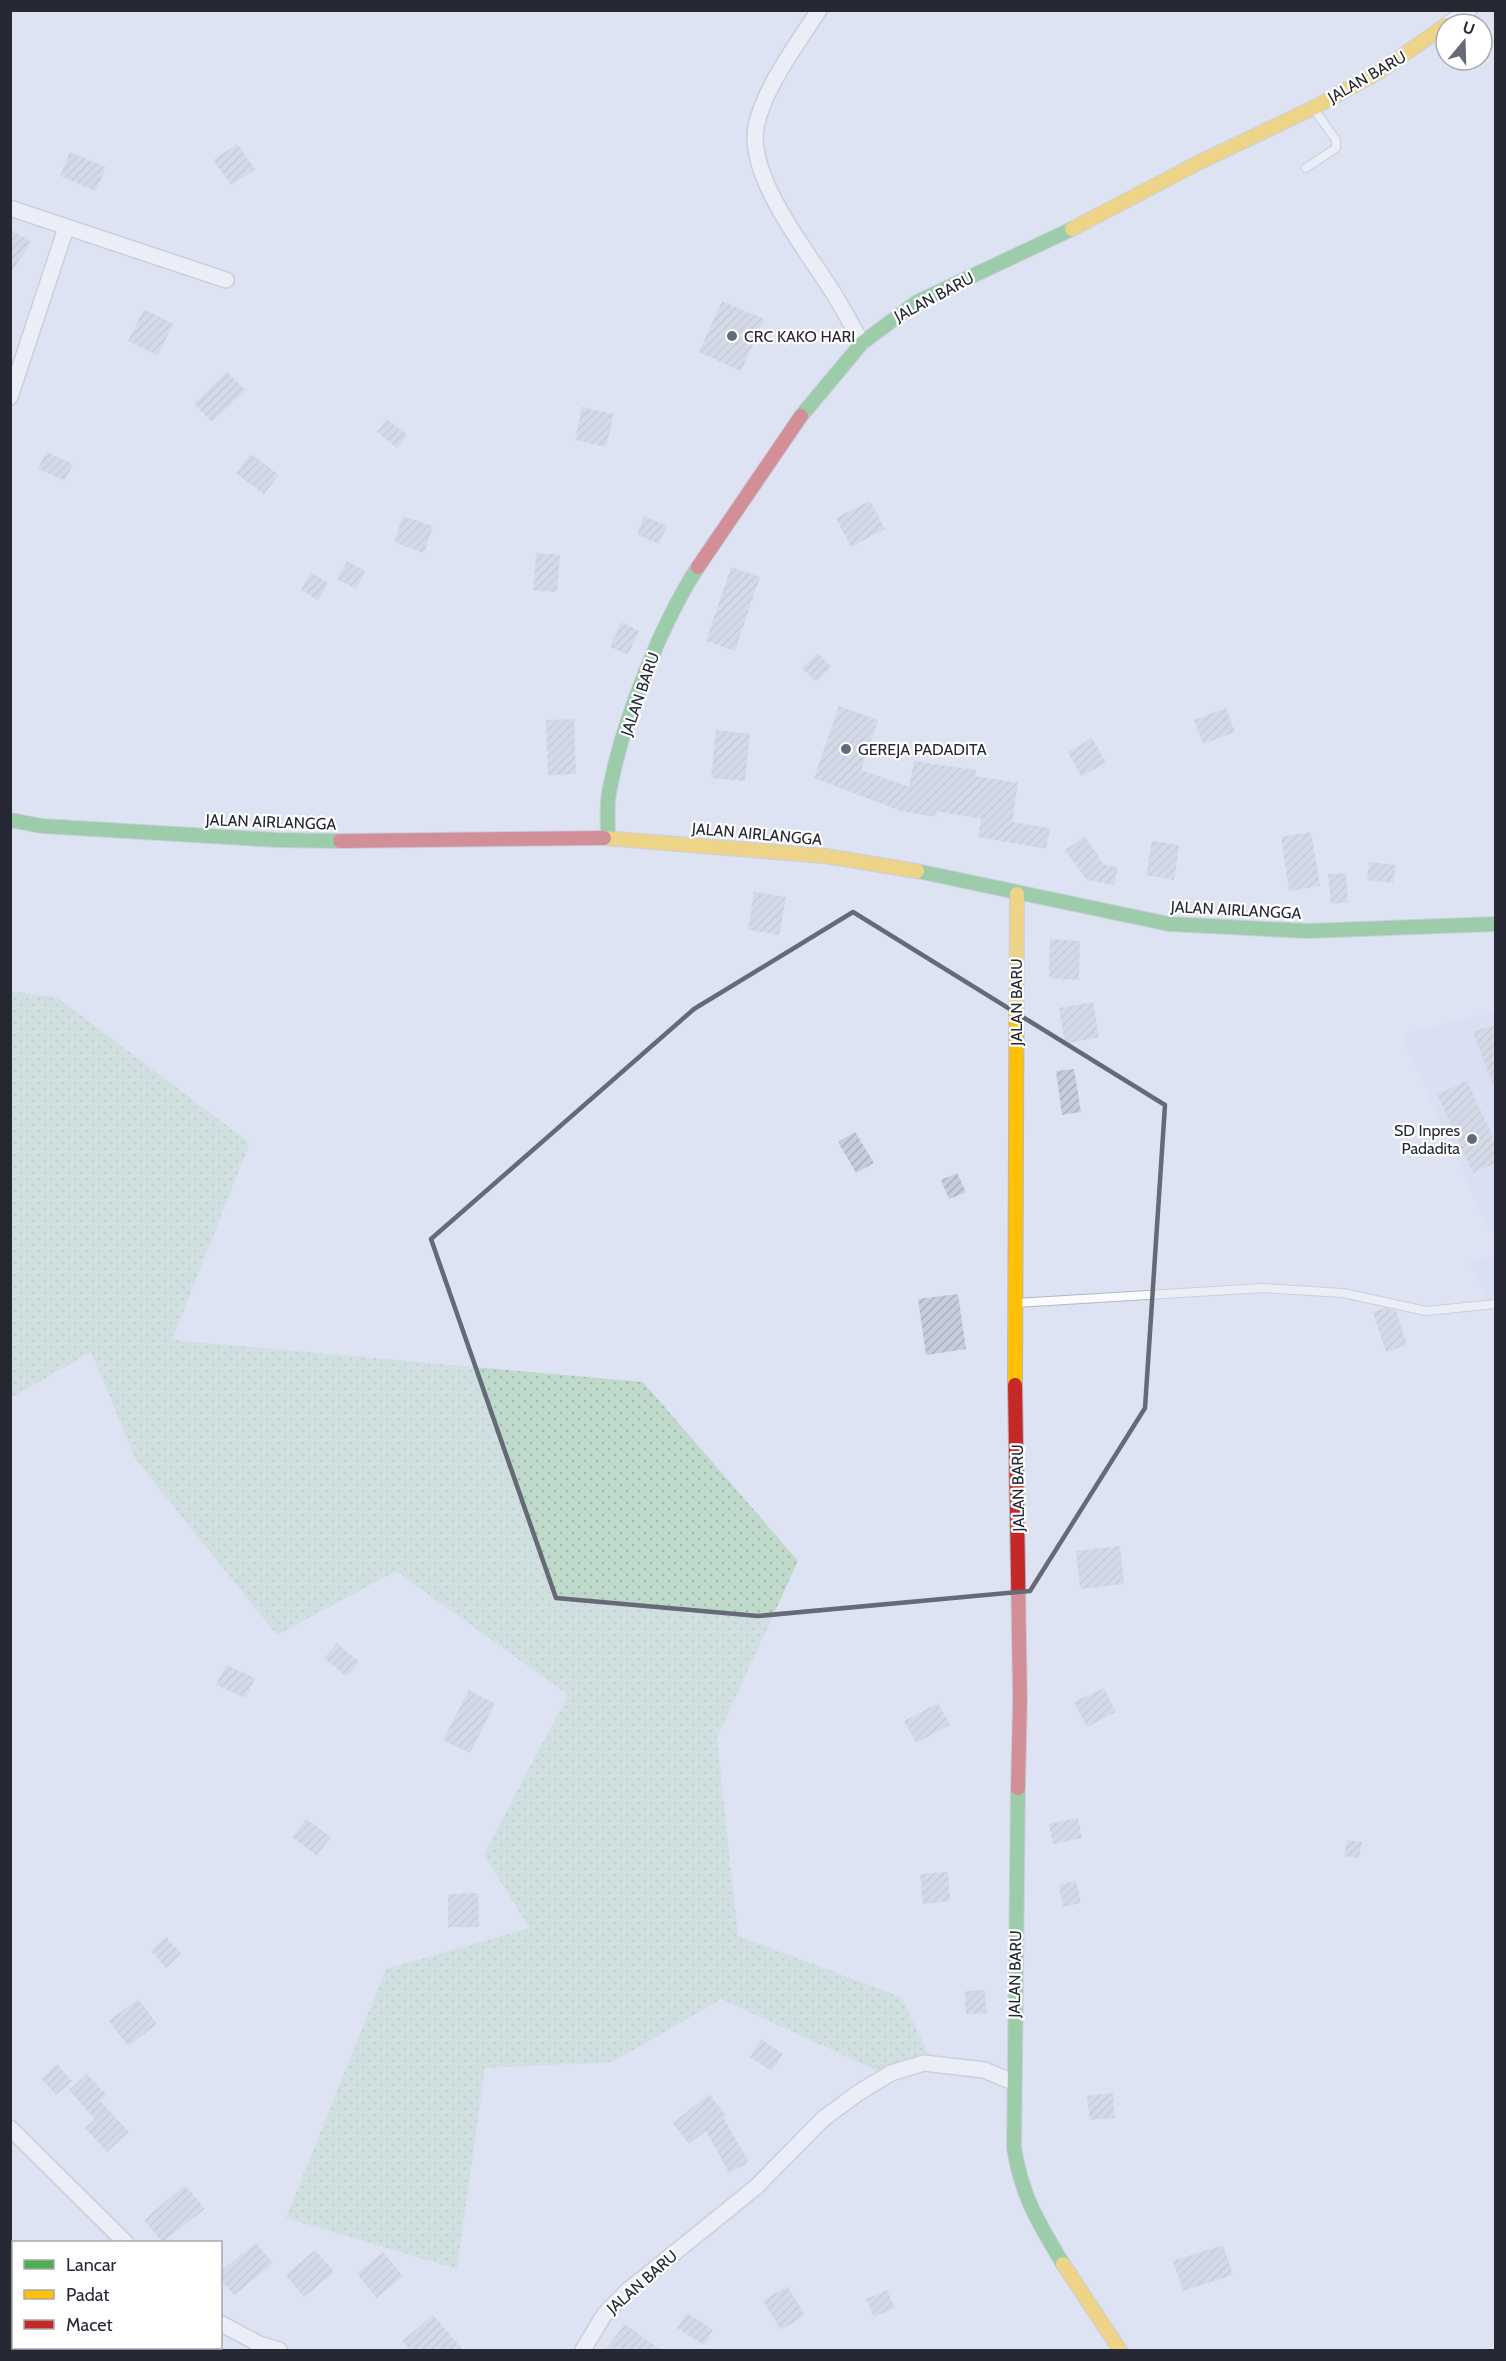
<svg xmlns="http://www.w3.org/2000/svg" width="1506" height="2361" viewBox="0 0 1506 2361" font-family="Cabin,sans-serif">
<defs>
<pattern id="grass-dots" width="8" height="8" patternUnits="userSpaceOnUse" patternTransform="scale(1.5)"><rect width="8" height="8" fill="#bfd9cb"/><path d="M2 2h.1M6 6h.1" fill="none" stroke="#a4baaf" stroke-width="1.8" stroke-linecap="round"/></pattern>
<pattern id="building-hatch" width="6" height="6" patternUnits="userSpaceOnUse" patternTransform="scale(1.5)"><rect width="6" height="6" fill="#c7ccdc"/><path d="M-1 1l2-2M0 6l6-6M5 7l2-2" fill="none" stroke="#abafbd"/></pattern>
</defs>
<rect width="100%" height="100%" fill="#dee3f3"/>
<g fill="#d4dbf6">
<polygon points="1495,1012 1495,1244 1401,1034"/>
<polygon points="1495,1256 1495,1314 1469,1261"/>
</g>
<polygon fill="url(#grass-dots)" points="10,991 58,998 250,1143 172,1340 643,1382 798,1561 717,1738 738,1936 901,1997 929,2055 880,2072 721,1999 613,2062 485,2068 457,2269 286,2218 386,1969 529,1928 484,1854 568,1695 396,1571 277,1635 136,1460 91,1352 11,1398"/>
<g fill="url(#building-hatch)">
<polygon points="237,144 255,169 231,185 213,160"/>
<polygon points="70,152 106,167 96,191 60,176"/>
<polygon points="10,229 31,242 10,274"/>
<polygon points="722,301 764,319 741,371 699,352"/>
<polygon points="144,309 173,324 158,355 128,341"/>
<polygon points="227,372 245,390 212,422 194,404"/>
<polygon points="582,407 614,414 606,447 575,440"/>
<polygon points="387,419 407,435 397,448 377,432"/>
<polygon points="46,452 73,464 65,481 38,469"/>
<polygon points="251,454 279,475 264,494 236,473"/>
<polygon points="870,501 885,529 851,547 836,518"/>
<polygon points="403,516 433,526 424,553 394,542"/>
<polygon points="644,516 667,526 659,544 637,535"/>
<polygon points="536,553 560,555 557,592 533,590"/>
<polygon points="347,561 365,571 356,589 337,579"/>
<polygon points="731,567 760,577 735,651 706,641"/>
<polygon points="311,572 328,583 318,600 301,590"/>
<polygon points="621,622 639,631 628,655 610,647"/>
<polygon points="818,653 831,667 816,682 802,668"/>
<polygon points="839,706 878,720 861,770 909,787 914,761 976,770 975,776 1018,783 1012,822 1050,828 1046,849 978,837 981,819 937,811 936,817 901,811 814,778"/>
<polygon points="1226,708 1235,732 1203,744 1194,720"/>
<polygon points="574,719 576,774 548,775 546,720"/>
<polygon points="716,730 750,734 745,781 711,778"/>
<polygon points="1092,738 1106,763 1081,776 1068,752"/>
<polygon points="1311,832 1320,886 1289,891 1281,837"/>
<polygon points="1085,836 1104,865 1118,867 1114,885 1087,880 1065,850"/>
<polygon points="1152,841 1179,845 1174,880 1146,875"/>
<polygon points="1369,862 1396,865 1393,883 1367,880"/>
<polygon points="1346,873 1348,902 1331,904 1328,874"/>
<polygon points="754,892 786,897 779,935 748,930"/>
<polygon points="1050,939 1080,941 1079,980 1049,978"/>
<polygon points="1093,1002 1099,1037 1065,1044 1059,1008"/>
<polygon points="1496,1024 1496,1088 1494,1088 1473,1032"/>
<polygon points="1074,1069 1081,1112 1062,1115 1056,1071"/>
<polygon points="1467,1081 1496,1144 1496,1163 1473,1173 1437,1094"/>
<polygon points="855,1132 874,1163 856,1173 838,1142"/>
<polygon points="957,1173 966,1192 949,1199 941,1180"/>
<polygon points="958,1294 966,1349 926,1355 918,1299"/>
<polygon points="1385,1308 1396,1311 1407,1345 1386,1352 1373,1312"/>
<polygon points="1120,1546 1124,1584 1080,1589 1076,1551"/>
<polygon points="337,1643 359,1662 346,1676 324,1658"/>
<polygon points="226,1665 255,1678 246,1698 216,1685"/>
<polygon points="1104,1688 1116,1712 1087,1727 1074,1702"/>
<polygon points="469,1690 495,1704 470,1753 443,1740"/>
<polygon points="938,1703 950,1725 916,1743 904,1721"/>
<polygon points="1078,1818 1082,1838 1053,1844 1049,1824"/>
<polygon points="306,1819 331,1837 317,1856 292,1837"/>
<polygon points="1347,1840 1362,1842 1359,1858 1344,1856"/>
<polygon points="948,1872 950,1901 923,1904 920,1874"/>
<polygon points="1076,1881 1081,1903 1063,1907 1059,1885"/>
<polygon points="478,1893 479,1927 448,1927 448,1894"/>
<polygon points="166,1937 181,1954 166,1968 151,1951"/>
<polygon points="985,1990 987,2013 966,2014 965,1991"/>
<polygon points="138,1999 157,2024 128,2046 109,2021"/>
<polygon points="761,2039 783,2054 772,2071 750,2057"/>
<polygon points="57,2064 72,2081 56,2095 41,2078"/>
<polygon points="87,2074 106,2095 100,2101 129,2132 107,2152 85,2128 95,2119 69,2090"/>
<polygon points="1113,2093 1115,2118 1090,2120 1087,2096"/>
<polygon points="709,2094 726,2115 723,2117 749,2162 729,2173 706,2131 689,2144 673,2123"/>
<polygon points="185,2185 205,2209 162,2242 144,2220"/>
<polygon points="256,2243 273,2263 234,2295 220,2279 220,2272"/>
<polygon points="1223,2245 1233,2275 1183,2291 1173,2261"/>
<polygon points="315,2250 334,2272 304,2297 286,2275"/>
<polygon points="383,2252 403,2276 377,2298 357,2274"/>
<polygon points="787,2286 805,2315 781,2330 763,2301"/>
<polygon points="887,2290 895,2308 874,2317 866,2299"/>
<polygon points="687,2313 713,2330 704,2345 677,2328"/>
<polygon points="433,2315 463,2350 410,2350 402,2341"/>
<polygon points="625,2324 660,2350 605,2350"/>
</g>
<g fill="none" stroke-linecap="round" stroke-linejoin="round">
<defs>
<g id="lane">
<polyline points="1306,168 1336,148 1336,140 1314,109"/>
<polyline points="1016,1303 1263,1288 1343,1293 1426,1311 1496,1304"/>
</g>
<g id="street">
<path d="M819,10C798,43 763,89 756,127C747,177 807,251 832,291C843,308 852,326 862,343"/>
<polyline points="1448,24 1469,10"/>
<polyline points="10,208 226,280"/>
<polyline points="10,397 66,228"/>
<polyline points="10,2128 125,2242"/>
<polyline points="220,2323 259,2344 279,2350"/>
<polyline points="583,2350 604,2315 626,2292 756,2187 823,2119 858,2093 891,2073 924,2063 984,2070 1013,2082"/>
</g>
<g id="fast">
<polyline points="801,416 862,343 917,302 1072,229"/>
<polyline points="10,820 42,826 277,840 340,841"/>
<path d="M608,838C608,822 606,803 610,788C623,720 661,624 698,567"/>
<polyline points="917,871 1169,924 1307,931 1496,924"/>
<path d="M1018,1788L1014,2148C1022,2197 1038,2222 1063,2264"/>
</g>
<g id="slow">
<polyline points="1072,229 1200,162 1313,108 1379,72 1446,25"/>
<polyline points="604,838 825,856 917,871"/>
<polyline points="1015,1385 1017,894"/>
<polyline points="1063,2264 1120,2350"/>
</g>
<g id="jam">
<polyline points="698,567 801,416"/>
<polyline points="340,841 604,838"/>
<polyline points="1015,1385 1020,1700 1018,1788"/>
</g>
</defs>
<use href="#lane" stroke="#b3b6c3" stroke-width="10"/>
<use href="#street" stroke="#b3b6c3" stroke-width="18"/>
<use href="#fast" stroke="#b3b6c3" stroke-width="16"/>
<use href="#slow" stroke="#b3b6c3" stroke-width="16"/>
<use href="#jam" stroke="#b3b6c3" stroke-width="16"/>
<use href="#lane" stroke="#fafbfd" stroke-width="8"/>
<use href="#street" stroke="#fafbfd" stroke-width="15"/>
<use href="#fast" stroke="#4caf50" stroke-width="14"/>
<use href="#slow" stroke="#ffc107" stroke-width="14"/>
<use href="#jam" stroke="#c62828" stroke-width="14"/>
</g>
<path d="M0 0H1506V2361H0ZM853,912L1165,1105L1145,1408L1030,1591L758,1616L556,1598L431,1239L694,1009Z" fill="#dee3f3" fill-opacity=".55" fill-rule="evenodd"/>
<path fill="none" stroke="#666a77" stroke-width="4.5" stroke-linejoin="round" d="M853,912L1165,1105L1145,1408L1030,1591L758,1616L556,1598L431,1239L694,1009Z"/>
<g fill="#666a77" stroke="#fff" stroke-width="2">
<circle cx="732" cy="336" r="6"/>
<circle cx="846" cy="749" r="6"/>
<circle cx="1472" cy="1139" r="6"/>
</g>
<g text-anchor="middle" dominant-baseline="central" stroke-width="4.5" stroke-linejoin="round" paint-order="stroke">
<g font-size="16" fill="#262934" stroke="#fff">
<text transform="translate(1367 77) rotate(-30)">JALAN BARU</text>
<text transform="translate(934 297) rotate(-28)">JALAN BARU</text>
<text transform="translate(640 694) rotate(-71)">JALAN BARU</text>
<text transform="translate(271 822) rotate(2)">JALAN AIRLANGGA</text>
<text transform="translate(757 834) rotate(5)">JALAN AIRLANGGA</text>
<text transform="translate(1236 910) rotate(3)">JALAN AIRLANGGA</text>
<text transform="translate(1016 1002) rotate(-90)">JALAN BARU</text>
<text transform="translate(1018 1488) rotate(-91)">JALAN BARU</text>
<text transform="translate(1015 1974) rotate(-89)">JALAN BARU</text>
<text transform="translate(642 2282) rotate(-41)">JALAN BARU</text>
</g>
<g font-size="16" fill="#262934" stroke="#fff" text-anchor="start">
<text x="744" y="336">CRC KAKO HARI</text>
<text x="858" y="749">GEREJA PADADITA</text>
<text x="1460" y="1130" text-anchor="end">SD Inpres<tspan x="1460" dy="18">Padadita</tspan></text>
</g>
</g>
<rect width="1506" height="2361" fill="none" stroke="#262934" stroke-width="24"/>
<rect x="12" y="2241" width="210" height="108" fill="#ffffff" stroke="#a8a9ae" stroke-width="1.5"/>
<rect x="24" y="2260" width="30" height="9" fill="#4caf50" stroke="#a8a9ae" stroke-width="1.5"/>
<text x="66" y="2271" font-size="18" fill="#262934">Lancar</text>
<rect x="24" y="2290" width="30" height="9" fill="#ffc107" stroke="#a8a9ae" stroke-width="1.5"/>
<text x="66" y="2301" font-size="18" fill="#262934">Padat</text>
<rect x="24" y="2320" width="30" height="9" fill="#c62828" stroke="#a8a9ae" stroke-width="1.5"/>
<text x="66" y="2331" font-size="18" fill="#262934">Macet</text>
<g transform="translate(1464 42) rotate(19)"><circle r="28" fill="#ffffff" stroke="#a8a9ae" stroke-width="1.5"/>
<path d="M0-4.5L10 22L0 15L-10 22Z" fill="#666a77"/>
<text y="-9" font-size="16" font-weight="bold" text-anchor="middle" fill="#262934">U</text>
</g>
</svg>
